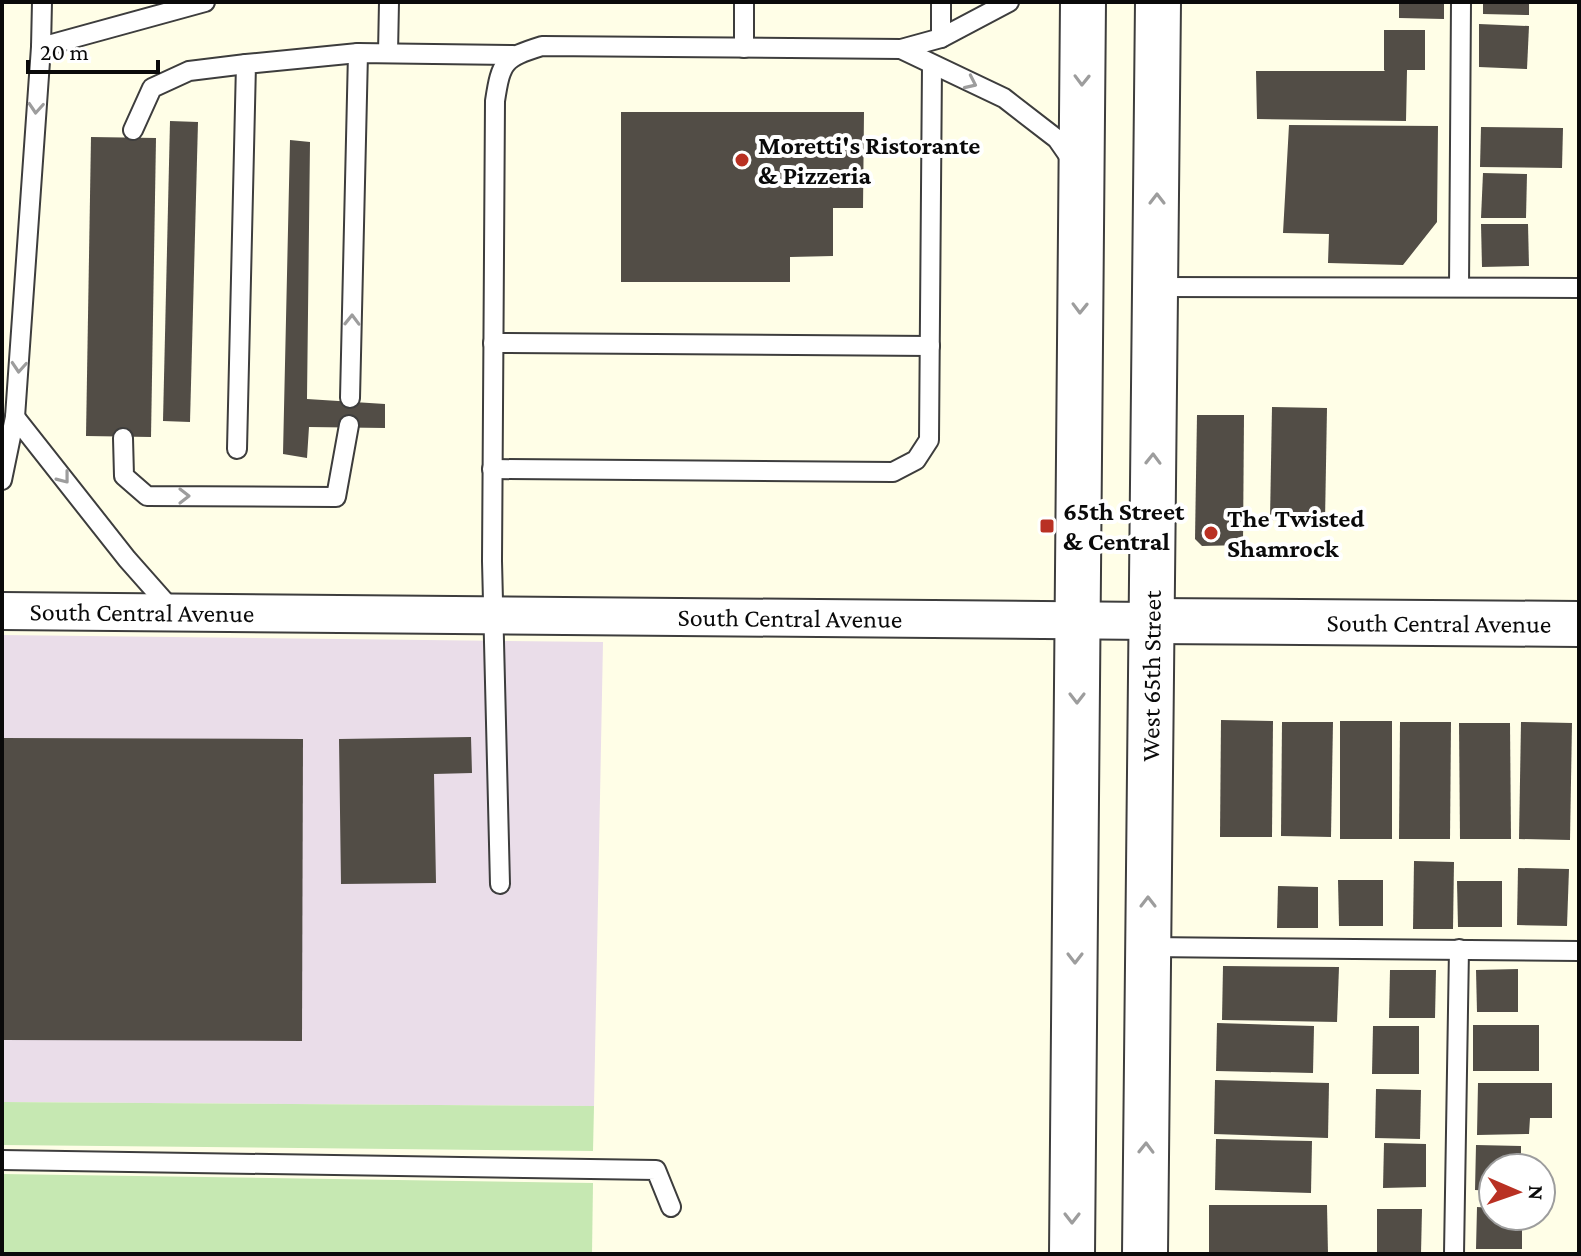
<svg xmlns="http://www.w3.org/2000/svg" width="1581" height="1256" viewBox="0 0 1581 1256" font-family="'Crimson Pro',serif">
<rect width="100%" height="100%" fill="#fffee7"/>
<polygon fill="#eadde9" points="2,635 603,642 594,1106 2,1102"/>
<g fill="#c6e8b2">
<polygon points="2,1102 594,1106 593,1151 2,1145"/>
<polygon points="2,1174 593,1183 592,1254 2,1254"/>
</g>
<g fill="#524d46">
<polygon points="1399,2 1444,2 1444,19 1399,18"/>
<polygon points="1483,2 1529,2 1529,15 1483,14"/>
<polygon points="1479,24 1529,26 1527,69 1479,67"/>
<polygon points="1384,30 1425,30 1425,70 1407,70 1406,121 1257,119 1256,71 1385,71 1384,70"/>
<polygon points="621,112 864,112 863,208 833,208 833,256 790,257 790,282 621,282"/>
<polygon points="170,121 198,122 190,422 163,421"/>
<polygon points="1289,125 1438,126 1437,222 1403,265 1328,263 1329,234 1283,233"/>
<polygon points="1481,127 1563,128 1562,168 1480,167"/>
<polygon points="91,137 156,138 151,437 86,436"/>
<polygon points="290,140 310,142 307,399 385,404 385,428 309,427 307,458 283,454"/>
<polygon points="1483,173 1527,174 1526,218 1481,218"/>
<polygon points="1481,224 1528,224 1529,266 1482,267"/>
<polygon points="1272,407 1327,408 1325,521 1270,520"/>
<polygon points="1197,415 1244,415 1243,545 1202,546 1195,539"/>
<polygon points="1221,720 1273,721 1272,837 1220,837"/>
<rect x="1340" y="721" width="52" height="118"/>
<polygon points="1282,722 1333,722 1331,837 1281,836"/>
<polygon points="1400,722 1451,722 1450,839 1399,839"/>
<polygon points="1521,722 1572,723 1570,840 1519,839"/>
<polygon points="1459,723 1510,723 1511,839 1460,839"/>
<polygon points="471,737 472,773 434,774 436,883 341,884 339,739"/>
<polygon points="2,738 303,739 302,1041 2,1040"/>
<polygon points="1414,861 1454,862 1453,929 1413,929"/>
<polygon points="1518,868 1569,869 1567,926 1517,925"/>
<polygon points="1338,880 1383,880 1383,926 1339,926"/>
<polygon points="1457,881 1502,881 1502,927 1458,927"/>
<polygon points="1278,886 1318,887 1318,928 1277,928"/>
<polygon points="1223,966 1339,967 1337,1022 1222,1020"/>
<polygon points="1518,969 1518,1012 1477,1012 1476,970"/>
<polygon points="1390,970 1436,970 1435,1018 1389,1018"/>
<polygon points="1217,1023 1314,1026 1313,1073 1216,1071"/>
<rect x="1473" y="1025" width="66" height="46"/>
<polygon points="1373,1026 1419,1026 1419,1074 1372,1074"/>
<polygon points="1215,1080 1329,1083 1328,1138 1214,1134"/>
<polygon points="1478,1083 1552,1083 1552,1118 1530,1118 1529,1134 1477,1135"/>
<polygon points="1376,1089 1421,1090 1420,1139 1375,1138"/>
<polygon points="1216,1139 1312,1141 1311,1193 1215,1190"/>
<polygon points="1384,1143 1426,1144 1426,1187 1383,1188"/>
<polygon points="1476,1145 1521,1146 1521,1168 1493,1168 1493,1191 1475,1190"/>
<polygon points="1209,1205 1327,1205 1328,1254 1209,1254"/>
<polygon points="1477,1207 1493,1208 1493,1216 1522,1216 1522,1249 1476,1249"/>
<polygon points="1377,1209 1422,1209 1421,1254 1377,1253"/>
</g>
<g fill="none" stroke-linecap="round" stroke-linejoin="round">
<defs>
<g id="service">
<polyline points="941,2 941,38"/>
<polyline points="41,47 205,2"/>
<polyline points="744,48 744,2"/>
<polyline points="901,49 1004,98 1057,139 1073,162"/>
<polyline points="388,53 389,2"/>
<polyline points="133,130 152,88 189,71 246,64"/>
<polyline points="1156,287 1579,288"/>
<polyline points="1459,287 1461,2"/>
<polyline points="493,343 930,346"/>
<polyline points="350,398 358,53"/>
<polyline points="15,417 127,559 173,611"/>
<polyline points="123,438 124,476 147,496 336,497 349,425"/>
<polyline points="237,449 246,64 358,53 513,55"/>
<polyline points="492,469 893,472 916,460 929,440 932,65"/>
<polyline points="2,480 15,417 41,47 42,2"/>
<path d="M500,884L492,561L495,101C501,61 504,58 542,46L901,49L941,38L1009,2"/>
<polyline points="1148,947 1579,951"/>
<polyline points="2,1160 656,1170 671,1207"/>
<polyline points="1454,1254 1459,949"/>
</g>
<g id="minor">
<path id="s1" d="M2,611L1151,621"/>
</g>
<g id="tertiary">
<path id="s2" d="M1151,621L1579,624"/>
<polyline points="1072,1254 1083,2"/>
<path id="s3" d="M1145,1254L1158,2"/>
</g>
</defs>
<use href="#service" stroke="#3d3d3d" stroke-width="22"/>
<use href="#minor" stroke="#3d3d3d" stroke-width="40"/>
<use href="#tertiary" stroke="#3d3d3d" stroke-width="48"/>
<use href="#service" stroke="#fff" stroke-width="18"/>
<use href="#minor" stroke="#fff" stroke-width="36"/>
<use href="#tertiary" stroke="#fff" stroke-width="44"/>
</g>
<defs><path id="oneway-chevron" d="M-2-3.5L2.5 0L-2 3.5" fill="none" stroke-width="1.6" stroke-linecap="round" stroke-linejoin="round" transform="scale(2)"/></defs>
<g stroke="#9d9d9d">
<use href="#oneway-chevron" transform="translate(1082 80) rotate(91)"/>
<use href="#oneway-chevron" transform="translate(971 83) rotate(25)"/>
<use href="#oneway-chevron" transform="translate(36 108) rotate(94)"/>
<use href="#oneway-chevron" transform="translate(1157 199) rotate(-90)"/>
<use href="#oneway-chevron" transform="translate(1080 308) rotate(91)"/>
<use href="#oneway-chevron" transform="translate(352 320) rotate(-89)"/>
<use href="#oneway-chevron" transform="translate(19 367) rotate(94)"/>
<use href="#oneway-chevron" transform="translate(1153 459) rotate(-89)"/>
<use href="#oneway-chevron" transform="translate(64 478) rotate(52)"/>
<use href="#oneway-chevron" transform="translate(184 496)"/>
<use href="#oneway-chevron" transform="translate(1077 698) rotate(90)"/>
<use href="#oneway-chevron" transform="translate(1148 902) rotate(-90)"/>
<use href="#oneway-chevron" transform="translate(1075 958) rotate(90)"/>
<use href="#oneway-chevron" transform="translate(1146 1148) rotate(-89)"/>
<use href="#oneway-chevron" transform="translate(1072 1218) rotate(90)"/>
</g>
<g fill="#b93123" stroke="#fff" stroke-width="3">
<circle cx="742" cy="160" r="8"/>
<rect x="1039" y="518" width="16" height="16" rx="4"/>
<circle cx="1211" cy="533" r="8"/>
</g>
<g text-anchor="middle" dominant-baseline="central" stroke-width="8" stroke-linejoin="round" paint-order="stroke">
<g font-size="26" font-weight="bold" fill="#0a0a0a" stroke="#fff" text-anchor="start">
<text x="758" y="145">Moretti's Ristorante<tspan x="758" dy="30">&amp; Pizzeria</tspan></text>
<text x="1063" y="511">65th Street<tspan x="1063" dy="30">&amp; Central</tspan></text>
<text x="1227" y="518">The Twisted<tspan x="1227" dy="30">Shamrock</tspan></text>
</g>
<g font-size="26" fill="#0a0a0a" stroke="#fff">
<text stroke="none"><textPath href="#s1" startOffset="140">South Central Avenue</textPath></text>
<text stroke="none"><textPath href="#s1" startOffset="788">South Central Avenue</textPath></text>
<text stroke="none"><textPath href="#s2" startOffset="288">South Central Avenue</textPath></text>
<text stroke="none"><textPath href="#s3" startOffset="578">West 65th Street</textPath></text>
</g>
</g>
<rect width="1581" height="1256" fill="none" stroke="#0a0a0a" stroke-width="8"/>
<g transform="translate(1517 1192) rotate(92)"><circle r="38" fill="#ffffff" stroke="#9d9d9d" stroke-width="2"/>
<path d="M0-6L14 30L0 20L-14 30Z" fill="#b93123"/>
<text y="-12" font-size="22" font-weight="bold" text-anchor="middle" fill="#0a0a0a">N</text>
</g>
<path d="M28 60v12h130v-12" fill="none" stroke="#0a0a0a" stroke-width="4"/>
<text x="40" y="60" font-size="24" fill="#0a0a0a" stroke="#ffffff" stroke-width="6" paint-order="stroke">20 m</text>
</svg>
